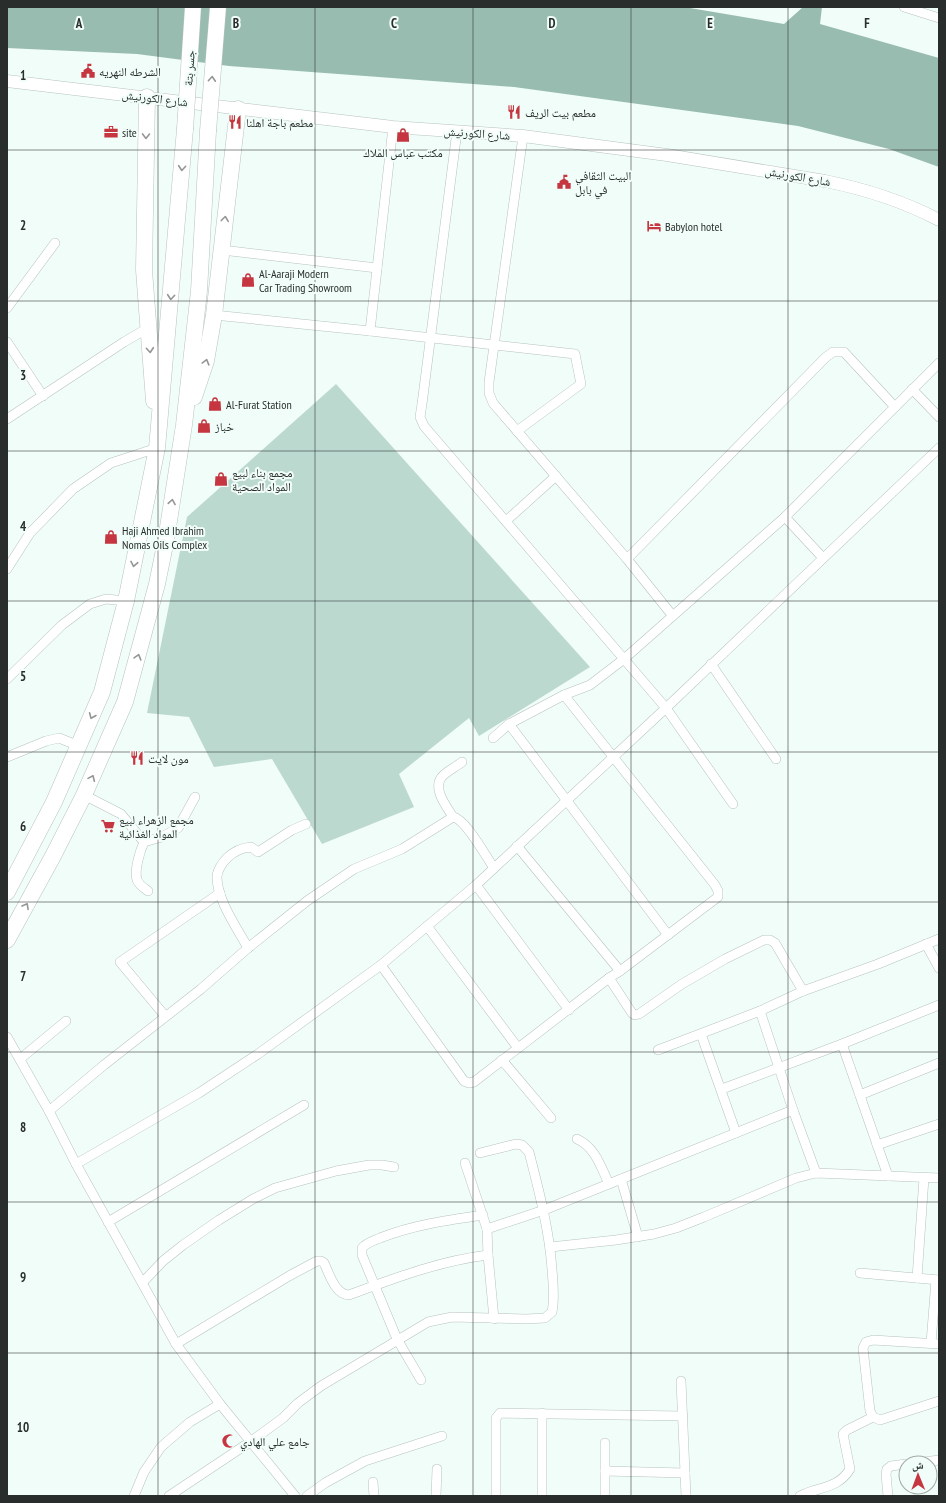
<svg xmlns="http://www.w3.org/2000/svg" width="946" height="1503" viewBox="0 0 946 1503" font-family="'PT Sans Narrow','Noto Naskh Arabic',sans-serif">
<rect width="100%" height="100%" fill="#f1fdf9"/>
<polygon fill="#bcd9d0" points="336,384 590,667 479,736 469,718 399,774 414,807 322,844 272,759 214,767 189,717 147,713 187,517"/>
<polygon fill="#99bcb1" points="7,7 684,7 784,24 803,7 822,7 820,24 939,58 939,167 889,149 798,126 514,87 229,66 137,54 7,48"/>
<g fill="none" stroke-linecap="round" stroke-linejoin="round">
<defs>
<g id="street">
<polyline points="904,7 939,18"/>
<polyline points="457,131 422,404 420,417 424,426 666,708 733,804"/>
<polyline points="523,136 489,382 489,393 493,403 627,559 672,615"/>
<polyline points="222,250 377,268"/>
<polyline points="7,308 55,243"/>
<polyline points="214,315 370,331 575,354 581,384 517,431"/>
<polyline points="370,331 393,127"/>
<polyline points="7,342 43,396"/>
<polyline points="912,389 939,417"/>
<polyline points="7,419 124,342 148,328"/>
<polyline points="785,517 823,558"/>
<polyline points="506,521 556,476"/>
<polyline points="627,559 826,357 833,352 844,352 895,407"/>
<polyline points="7,569 30,533 73,489 111,463 157,448"/>
<polyline points="711,664 776,759"/>
<polyline points="7,679 62,625 90,604 106,599 126,601"/>
<polyline points="509,724 668,935"/>
<polyline points="493,738 509,724 564,695 590,685 624,659 785,517 939,363"/>
<polyline points="7,757 46,741 59,738 79,746"/>
<polyline points="84,795 121,814 144,842"/>
<path d="M453,817C447,807 433,790 441,778C445,772 456,767 462,762"/>
<polyline points="517,846 620,971"/>
<polyline points="476,885 569,1010"/>
<path d="M148,891C144,888 139,885 137,880C134,870 140,851 144,842L162,837L178,828L195,797"/>
<polyline points="427,926 518,1048"/>
<polyline points="926,944 939,968"/>
<path d="M248,948C237,928 217,900 217,877C217,871 222,863 227,858C234,851 241,848 251,847L258,852L292,830L306,824"/>
<polyline points="381,965 464,1081 469,1083 474,1082 609,978 620,971 718,897 718,891 715,885 564,695"/>
<polyline points="609,978 632,1013 635,1015 639,1014 682,984 725,959 764,940 770,940 775,943 803,991"/>
<polyline points="760,1011 793,1110 816,1173"/>
<polyline points="165,1016 120,962 220,893"/>
<polyline points="701,1034 736,1133"/>
<polyline points="7,1037 49,1111 76,1164 176,1344 220,1404 295,1496"/>
<polyline points="842,1044 888,1176"/>
<polyline points="658,1050 760,1011 803,991 878,964 939,939"/>
<polyline points="20,1059 66,1021"/>
<polyline points="502,1060 551,1118"/>
<polyline points="722,1089 842,1044 939,1005"/>
<polyline points="860,1095 939,1063"/>
<path d="M49,1111L104,1065L201,989L248,948L307,901L354,869L402,849L453,817C466,819 486,857 494,868"/>
<path d="M577,1139C595,1147 601,1167 609,1184"/>
<polyline points="877,1145 939,1124"/>
<polyline points="465,1163 487,1229 488,1255 494,1319"/>
<polyline points="76,1164 199,1093 258,1054 381,965 476,885 666,708 939,448"/>
<polyline points="621,1179 638,1237"/>
<polyline points="108,1222 304,1105"/>
<polyline points="487,1229 544,1210 793,1110"/>
<polyline points="550,1247 616,1240 654,1234 676,1228 704,1217 796,1178 816,1173 939,1178"/>
<polyline points="860,1273 939,1280"/>
<polyline points="917,1278 924,1178"/>
<polyline points="143,1282 163,1261 183,1245 219,1220 253,1199 275,1188 336,1171 369,1165 382,1165 394,1167"/>
<polyline points="931,1343 936,1280"/>
<path d="M176,1344L289,1276L317,1261H321L324,1263C329,1273 335,1295 349,1295C395,1278 439,1261 488,1255"/>
<polyline points="939,1344 873,1340 866,1342 863,1348 870,1411 873,1417 880,1420 939,1401"/>
<path d="M421,1380L397,1339L362,1255V1248C366,1243 373,1241 380,1238C413,1225 448,1220 483,1215"/>
<polyline points="681,1381 686,1496"/>
<polyline points="605,1443 605,1496"/>
<polyline points="917,1463 939,1460"/>
<polyline points="605,1471 685,1473"/>
<polyline points="373,1482 374,1496"/>
<polyline points="134,1496 144,1472 161,1447 190,1422 220,1404"/>
<path d="M169,1496L250,1442L283,1418L298,1403L321,1386L428,1322L452,1317L526,1319L545,1318L552,1312C555,1297 553,1284 552,1269C549,1229 539,1191 529,1152L522,1145L516,1144L480,1153"/>
<polyline points="307,1496 325,1483 365,1461 442,1436"/>
<polyline points="436,1496 437,1469"/>
<polyline points="496,1496 496,1418 500,1413 683,1416"/>
<polyline points="542,1496 542,1413"/>
<path d="M800,1496C819,1486 837,1490 850,1469L843,1434L847,1430L873,1417"/>
<polyline points="888,1496 886,1474 887,1469 891,1466 906,1464"/>
</g>
<path id="secondary" d="M7,81L393,127L523,136L667,155L825,181C865,189 903,201 939,220"/>
<g id="highway">
<polyline points="147,97 144,270 154,401"/>
<polyline points="194,397 206,361 214,315 238,109"/>
<polyline points="7,892 54,802 102,692 126,601 157,448 185,129"/>
<polyline points="7,940 53,856 84,795 125,702 157,584 166,540 184,425 199,291 208,131"/>
</g>
</defs>
<use href="#street" stroke="#b7c3bf" stroke-width="10"/>
<use href="#secondary" stroke="#b7c3bf" stroke-width="13"/>
<use href="#highway" stroke="#b7c3bf" stroke-width="17"/>
<use href="#street" stroke="#fff" stroke-width="9"/>
<use href="#secondary" stroke="#fff" stroke-width="12"/>
<use href="#highway" stroke="#fff" stroke-width="16"/>
<defs>
<g id="highway-bridge">
<polyline points="185,129 193,7"/>
<polyline points="208,131 218,7"/>
</g>
</defs>
<use href="#highway-bridge" stroke="#b7c3bf" stroke-width="17" stroke-linecap="butt"/>
<use href="#highway-bridge" stroke="#fff" stroke-width="16"/>
</g>
<defs><path id="oneway-chevron" d="M-2-3.5L2.5 0L-2 3.5" fill="none" stroke-width="1.6" stroke-linecap="round" stroke-linejoin="round"/></defs>
<g stroke="#949696">
<use href="#oneway-chevron" transform="translate(212 79) rotate(-86)"/>
<use href="#oneway-chevron" transform="translate(146 136) rotate(91)"/>
<use href="#oneway-chevron" transform="translate(182 168) rotate(95)"/>
<use href="#oneway-chevron" transform="translate(225 219) rotate(-83)"/>
<use href="#oneway-chevron" transform="translate(171 297) rotate(95)"/>
<use href="#oneway-chevron" transform="translate(150 350) rotate(85)"/>
<use href="#oneway-chevron" transform="translate(206 362) rotate(-75)"/>
<use href="#oneway-chevron" transform="translate(172 502) rotate(-81)"/>
<use href="#oneway-chevron" transform="translate(134 564) rotate(101)"/>
<use href="#oneway-chevron" transform="translate(138 657) rotate(-74)"/>
<use href="#oneway-chevron" transform="translate(92 716) rotate(113)"/>
<use href="#oneway-chevron" transform="translate(92 778) rotate(-66)"/>
<use href="#oneway-chevron" transform="translate(26 906) rotate(-61)"/>
</g>
<path fill="none" stroke="#292e2c" stroke-width="1" stroke-opacity="0.55" d="M158,7V1496M315,7V1496M473,7V1496M631,7V1496M788,7V1496M7,150H939M7,301H939M7,451H939M7,601H939M7,752H939M7,902H939M7,1052H939M7,1202H939M7,1353H939"/>
<defs>
<symbol id="civic-bare" viewBox="-9 -9 18 18"><path d="M-.6-6.5H3V-4.5H.6V-3L4-1V1h2V6H-6V1h2V-1L-.6-3ZM-1.2 2.5V6h2.4V2.5Z" fill="#c63640" stroke="#f1fdf9" stroke-width="2.5" paint-order="stroke"/></symbol>
<symbol id="restaurant-bare" viewBox="-9 -9 18 18"><path d="M-5-6h1v4h1v-4h1v4h1v-4h1v5L-1.5 .5V6h-2V.5L-5-1ZM5-6V6H3V1.5H1.5Q1.5-4 5-6Z" fill="#c63640" stroke="#f1fdf9" stroke-width="2.5" paint-order="stroke"/></symbol>
<symbol id="office-bare" viewBox="-9 -9 18 18"><path d="M-6-3h4V-5.5h4V-3h4V5H-6ZM-1-4.5V-3h2v-1.5ZM-6 0V1H6V0Z" fill="#c63640" stroke="#f1fdf9" stroke-width="2.5" paint-order="stroke"/></symbol>
<symbol id="shop-bare" viewBox="-9 -9 18 18"><path d="M-5-2.5h2.3a2.7 3.5 0 0 1 5.4 0H5L5.5 6h-11ZM-1.5-2.5h3a1.5 2.3 0 0 0-3 0Z" fill="#c63640" stroke="#f1fdf9" stroke-width="2.5" paint-order="stroke"/></symbol>
<symbol id="hotel-bare" viewBox="-9 -9 18 18"><path d="M-6-4.5h1.5V1H6V5H4.5V3h-9V5H-6ZM-4 0a1.8 1.8 0 1 1 3.6 0ZM.5 0V-2.5h3Q6-2.5 6 0Z" fill="#c63640" stroke="#f1fdf9" stroke-width="2.5" paint-order="stroke"/></symbol>
<symbol id="supermarket-bare" viewBox="-9 -9 18 18"><path d="M-6-5.5h2.5l.6 2H6L4.5 2H-2.5L-4.4-4H-6ZM-1.5 3.2a1.3 1.3 0 1 0 .1 0ZM3 3.2a1.3 1.3 0 1 0 .1 0Z" fill="#c63640" stroke="#f1fdf9" stroke-width="2.5" paint-order="stroke"/></symbol>
<symbol id="mosque-bare" viewBox="-9 -9 18 18"><path d="M3.5-4.9A6 6 0 1 0 3.5 4.9A5 5 0 1 1 3.5-4.9Z" fill="#c63640" stroke="#f1fdf9" stroke-width="2.5" paint-order="stroke"/></symbol>
</defs>
<g fill-rule="evenodd">
<use href="#civic-bare" x="78" y="61" width="20" height="20"/>
<use href="#restaurant-bare" x="504" y="102" width="20" height="20"/>
<use href="#restaurant-bare" x="225" y="112" width="20" height="20"/>
<use href="#office-bare" x="101" y="122" width="20" height="20"/>
<use href="#shop-bare" x="393" y="125" width="20" height="20"/>
<use href="#civic-bare" x="554" y="172" width="20" height="20"/>
<use href="#hotel-bare" x="644" y="216" width="20" height="20"/>
<use href="#shop-bare" x="238" y="270" width="20" height="20"/>
<use href="#shop-bare" x="205" y="394" width="20" height="20"/>
<use href="#shop-bare" x="194" y="416" width="20" height="20"/>
<use href="#shop-bare" x="211" y="469" width="20" height="20"/>
<use href="#shop-bare" x="101" y="527" width="20" height="20"/>
<use href="#restaurant-bare" x="127" y="748" width="20" height="20"/>
<use href="#supermarket-bare" x="98" y="816" width="20" height="20"/>
<use href="#mosque-bare" x="219" y="1431" width="20" height="20"/>
</g>
<g text-anchor="middle" dominant-baseline="central" stroke-width="4" stroke-linejoin="round" paint-order="stroke">
<g font-size="12" fill="#292e2c" stroke="#f1fdf9">
<text transform="translate(189 68) rotate(-86)">جسر بتة</text>
<text transform="translate(155 98) rotate(7)">شارع الكورنيش</text>
<text transform="translate(477 133) rotate(4)">شارع الكورنيش</text>
<text transform="translate(798 176) rotate(10)">شارع الكورنيش</text>
</g>
<g font-size="12" fill="#292e2c" stroke="#f1fdf9" text-anchor="start">
<text x="99" y="71">الشرطه النهريه</text>
<text x="525" y="112">مطعم بيت الريف</text>
<text x="246" y="122">مطعم باجة اهلنا</text>
<text x="122" y="132">site</text>
<text x="403" y="152" text-anchor="middle">مكتب عباس الملاك</text>
<text x="575" y="175">البيت الثقافي<tspan x="575" dy="14">في بابل</tspan></text>
<text x="665" y="226">Babylon hotel</text>
<text x="259" y="273">Al-Aaraji Modern<tspan x="259" dy="14">Car Trading Showroom</tspan></text>
<text x="226" y="404">Al-Furat Station</text>
<text x="215" y="426">خباز</text>
<text x="232" y="472">مجمع بناء لبيع<tspan x="232" dy="14">المواد الصحية</tspan></text>
<text x="122" y="530">Haji Ahmed Ibrahim<tspan x="122" dy="14">Nomas Oils Complex</tspan></text>
<text x="148" y="758">مون لايت</text>
<text x="119" y="819">مجمع الزهراء لبيع<tspan x="119" dy="14">المواد الغذائية</tspan></text>
<text x="240" y="1441">جامع علي الهادي</text>
</g>
</g>
<g font-size="13" text-anchor="middle" font-weight="bold" fill="#292e2c" stroke="#f1fdf9" stroke-width="4" stroke-linejoin="round" paint-order="stroke">
<text x="79" y="28">A</text>
<text x="236" y="28">B</text>
<text x="394" y="28">C</text>
<text x="552" y="28">D</text>
<text x="710" y="28">E</text>
<text x="867" y="28">F</text>
<text x="23" y="80">1</text>
<text x="23" y="230">2</text>
<text x="23" y="380">3</text>
<text x="23" y="531">4</text>
<text x="23" y="681">5</text>
<text x="23" y="831">6</text>
<text x="23" y="981">7</text>
<text x="23" y="1132">8</text>
<text x="23" y="1282">9</text>
<text x="23" y="1432">10</text>
</g>
<rect width="946" height="1503" fill="none" stroke="#292e2c" stroke-width="16"/>
<g transform="translate(918 1475) rotate(359)"><circle r="19" fill="#f1fdf9" stroke="#a1aaa7"/>
<path d="M0-3L7 15L0 10L-7 15Z" fill="#c63640"/>
<text y="-6" font-size="11" font-weight="bold" text-anchor="middle" fill="#292e2c">ش</text>
</g>
</svg>
